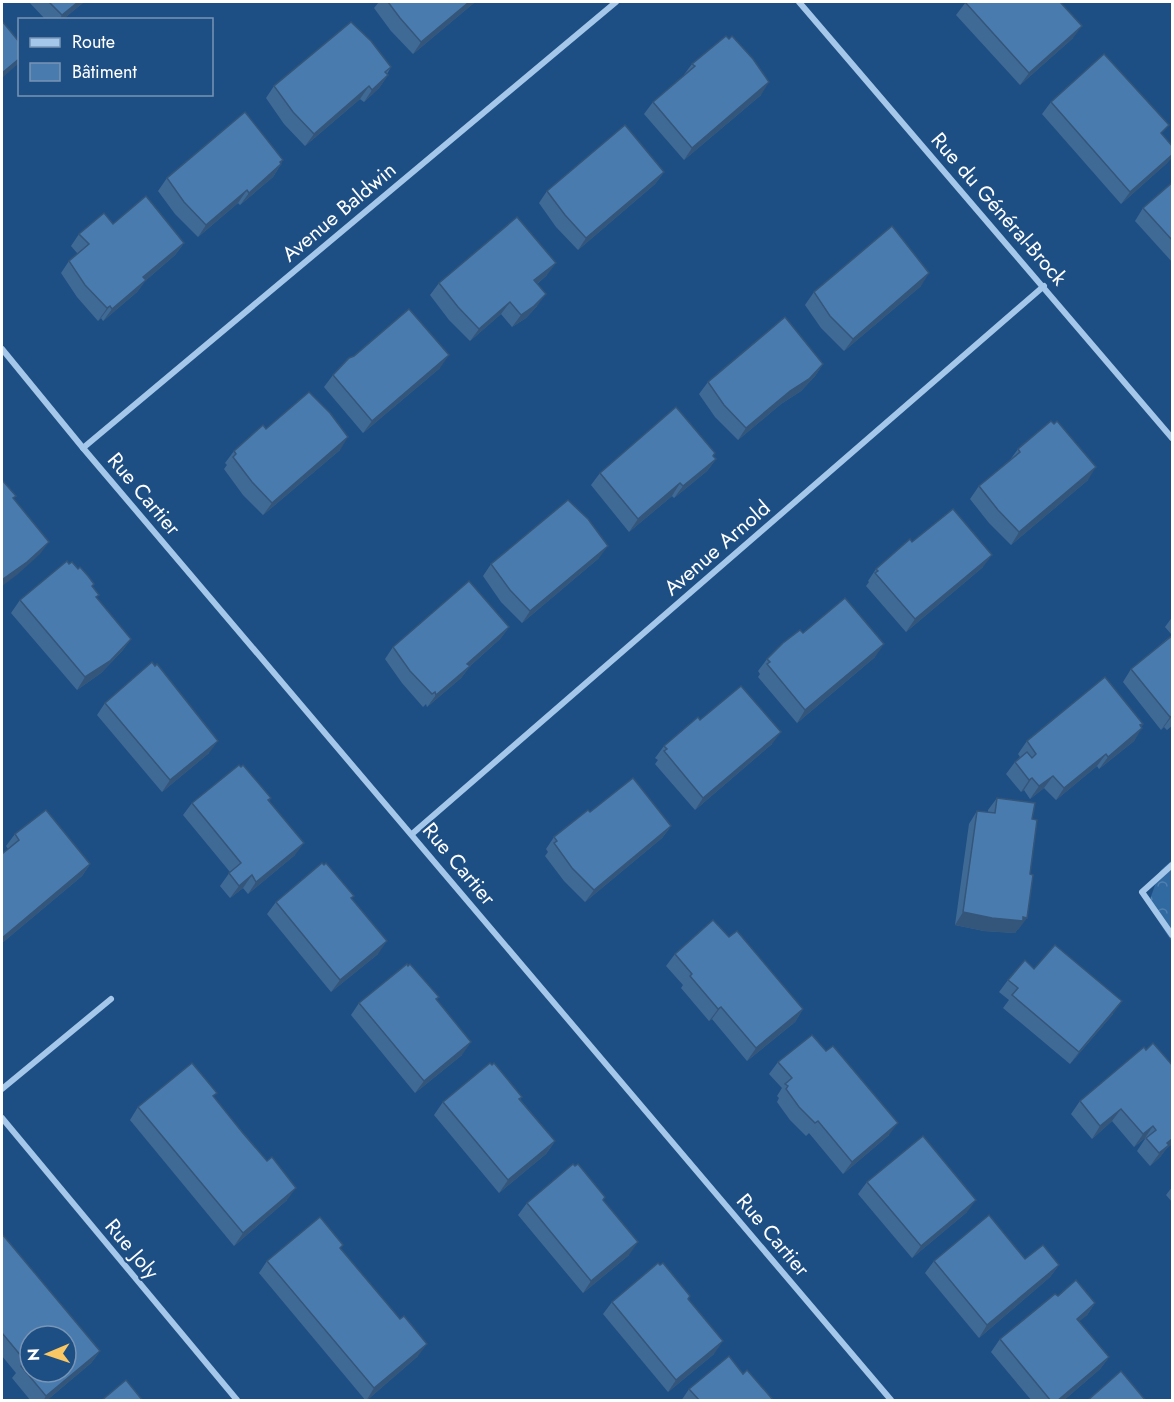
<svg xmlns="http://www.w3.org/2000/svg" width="1174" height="1402" viewBox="0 0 1174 1402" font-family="Jost,sans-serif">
<defs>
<pattern id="park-crowns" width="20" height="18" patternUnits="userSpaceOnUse" patternTransform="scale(1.5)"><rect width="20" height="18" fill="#3169a1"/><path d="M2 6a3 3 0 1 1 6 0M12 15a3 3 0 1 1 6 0" fill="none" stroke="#5080af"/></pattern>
</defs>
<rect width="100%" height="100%" fill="#1e4f84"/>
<polygon fill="url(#park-crowns)" points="1172,860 1172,942 1148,905 1160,871"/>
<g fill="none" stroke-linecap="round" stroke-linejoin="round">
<g stroke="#a4c7ea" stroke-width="6">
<polyline points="799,2 1172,438"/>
<polyline points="2,349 83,448 891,1400"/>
<polyline points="83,448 616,2"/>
<polyline points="412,834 1044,286"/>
<polyline points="1172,865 1142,892 1172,935"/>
<polyline points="2,1089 111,999"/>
<polyline points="2,1118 237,1400"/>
</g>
</g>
<g fill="#406a96">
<polygon points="29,2 84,2 62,20 46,20"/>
<polygon points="379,2 475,2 413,54 391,31 374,8"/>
<polygon points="966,2 1073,38 1020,85 956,15"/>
<polygon points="692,64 761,95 684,160 644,114 653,102 683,76"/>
<polygon points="391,67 387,74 388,75 379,88 364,102 360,99 305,146 284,124 266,98 274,86"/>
<polygon points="1051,102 1162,135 1173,147 1173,156 1167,163 1121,204 1042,114"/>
<polygon points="283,160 281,163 281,164 273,177 240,205 238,203 198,237 175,214 158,191 167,178"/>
<polygon points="664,172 655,184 578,250 556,227 539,203 547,191"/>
<polygon points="1173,182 1173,263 1135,221 1143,208"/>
<polygon points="113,224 184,243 175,255 145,281 137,292 103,321 101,318 98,321 77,297 61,273 69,261 78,254 71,246 79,234"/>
<polygon points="547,275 537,284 537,306 526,318 512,327 501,314 470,341 449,320 430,295 439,283"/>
<polygon points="921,286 844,351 821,328 805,305 814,292"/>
<polygon points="823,364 815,376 801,391 781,404 738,440 715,417 699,394 708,382"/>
<polygon points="440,368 363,433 324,387 333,375"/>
<polygon points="266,429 340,450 263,515 243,495 224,469 227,465 225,463 234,451"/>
<polygon points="1018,449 1088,480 1011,545 989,523 970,499 979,486 1010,460"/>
<polygon points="715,453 713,456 716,459 707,471 674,498 672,496 629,532 591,485 600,473"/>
<polygon points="912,542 983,567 906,632 866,586 869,582 868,581 876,569"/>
<polygon points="599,558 522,623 501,602 483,576 491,564"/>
<polygon points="69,564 93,587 97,598 131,639 122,651 101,673 77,690 11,613 20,600"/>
<polygon points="1173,616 1173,725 1167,730 1164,727 1161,730 1123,682 1131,669 1172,635 1165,627"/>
<polygon points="509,627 500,639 470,666 461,678 427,707 426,704 423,707 402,683 385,659 393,647"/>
<polygon points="803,633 875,657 797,723 758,677 760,674 758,671 767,659"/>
<polygon points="105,703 209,753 162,792 97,715"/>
<polygon points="700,720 772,744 695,810 655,764 658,760 655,758 664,746"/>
<polygon points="1143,724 1134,741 1099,769 1097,766 1056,800 1044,788 1030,799 1024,790 1021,792 1006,774 1015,762 1020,757 1018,754 1027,741"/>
<polygon points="271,798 269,801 295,855 248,894 243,888 230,898 220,886 230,872 183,815 192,803"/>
<polygon points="997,798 1018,930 1017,930 1015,933 984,931 955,925 969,824 977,811 988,813 988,810"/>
<polygon points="590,812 671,826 662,838 585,902 564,881 545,856 548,852 546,849 554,837"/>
<polygon points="15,834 90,864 82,876 2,943 2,854 8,849 6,846"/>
<polygon points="352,899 378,954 331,992 267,914 276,902"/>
<polygon points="729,937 803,1009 795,1022 747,1061 712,1019 709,1021 681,988 683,985 666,966 675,954"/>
<polygon points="1008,980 1113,1014 1070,1064 1003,1008 1009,1000 999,992"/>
<polygon points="439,997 436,1000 462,1055 415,1093 351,1015 359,1003"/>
<polygon points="1146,1050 1173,1066 1173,1143 1166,1149 1160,1157 1150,1166 1137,1151 1145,1139 1145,1138 1134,1147 1112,1121 1092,1139 1071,1114 1080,1101"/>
<polygon points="778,1062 889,1135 843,1174 809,1133 806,1136 790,1120 777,1102 779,1098 777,1096 782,1088 769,1074"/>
<polygon points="522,1097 520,1099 555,1141 546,1154 499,1193 434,1115 443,1102"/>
<polygon points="214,1098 267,1161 287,1200 234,1246 130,1120 138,1107"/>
<polygon points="867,1182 967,1212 912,1258 858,1194"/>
<polygon points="1173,1186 1173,1203 1166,1195"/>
<polygon points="605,1197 603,1200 629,1255 583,1293 518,1215 527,1203"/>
<polygon points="2,1234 100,1351 91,1363 46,1401 31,1401 12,1378 16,1373 2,1356"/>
<polygon points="340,1249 418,1356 366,1401 259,1273 267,1261"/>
<polygon points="1025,1259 1059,1265 1050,1277 979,1338 925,1273 934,1261"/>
<polygon points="1058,1296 1095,1303 1087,1315 1079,1321 1109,1357 1100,1369 1063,1401 1032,1401 991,1352 1000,1339"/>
<polygon points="689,1299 714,1354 668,1392 603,1314 612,1302"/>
<polygon points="743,1374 774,1401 681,1401 689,1389"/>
</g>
<g fill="#34567a">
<polygon points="78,2 84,2 62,20 59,20 62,15"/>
<polygon points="469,2 475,2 413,54 421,42"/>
<polygon points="1082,26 1073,38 1020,85 1029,73"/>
<polygon points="20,58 20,62 18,64 2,78 2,73"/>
<polygon points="388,75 379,88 364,102 372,90"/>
<polygon points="769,82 761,95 684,160 692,148"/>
<polygon points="369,86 360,99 305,146 314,134"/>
<polygon points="1173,154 1173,156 1167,163 1121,204 1130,192"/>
<polygon points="283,160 277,168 281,164 273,177 240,205 249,193"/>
<polygon points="664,172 655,184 578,250 586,238"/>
<polygon points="247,190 238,203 198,237 206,225"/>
<polygon points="184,243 175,255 145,281 137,292 103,321 112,309 143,277"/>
<polygon points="556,263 547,275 526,293 534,280"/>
<polygon points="929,273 921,286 844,351 853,339"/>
<polygon points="546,294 537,306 526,318 512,327 521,315"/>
<polygon points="510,302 501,314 470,341 479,329"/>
<polygon points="110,306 101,318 98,321 107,308"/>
<polygon points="449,355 440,368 363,433 372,421"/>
<polygon points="823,364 815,376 801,391 781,404 738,440 746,428"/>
<polygon points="348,437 340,450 263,515 272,503"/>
<polygon points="716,459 707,471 674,498 683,486"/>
<polygon points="1096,467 1088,480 1011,545 1019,532"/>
<polygon points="680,483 672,496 629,532 638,519"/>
<polygon points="49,542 40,554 18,574 2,586 2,581 3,579"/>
<polygon points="608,546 599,558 522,623 530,611"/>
<polygon points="992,555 983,567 906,632 915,619"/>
<polygon points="509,627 500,639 470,666 461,678 427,707 436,695 467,664"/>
<polygon points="131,639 122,651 101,673 77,690 85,677"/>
<polygon points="884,644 875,657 797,723 805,710"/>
<polygon points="1173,715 1164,727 1161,730 1170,717"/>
<polygon points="1143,724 1136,734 1142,728 1134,741 1099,769 1108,757 1140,725"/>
<polygon points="781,732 772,744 695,810 703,798"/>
<polygon points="218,741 209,753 162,792 170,780"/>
<polygon points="1106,754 1097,766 1056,800 1064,788"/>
<polygon points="1053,776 1044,788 1030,799 1039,786"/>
<polygon points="1032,778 1024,790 1021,792 1029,780"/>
<polygon points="671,826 662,838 585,902 594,890"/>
<polygon points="304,843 295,855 248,894 256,882"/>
<polygon points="90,864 82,876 2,943 2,938"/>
<polygon points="252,875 243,888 230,898 239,886"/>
<polygon points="963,912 1023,917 1027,918 1018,930 1017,930 1015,933 984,931 955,925"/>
<polygon points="387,941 378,954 331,992 340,980"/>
<polygon points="1122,1001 1113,1014 1070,1064 1079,1052"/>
<polygon points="721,1007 712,1019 709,1021 718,1009"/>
<polygon points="803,1009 795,1022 747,1061 756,1048"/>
<polygon points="471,1042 462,1055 415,1093 424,1081"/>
<polygon points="1121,1109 1112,1121 1092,1139 1100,1126"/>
<polygon points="898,1123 889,1135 843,1174 852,1162"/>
<polygon points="1153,1126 1145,1138 1134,1147 1143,1134"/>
<polygon points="1173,1138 1173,1143 1166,1149 1160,1157 1150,1166 1167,1143"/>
<polygon points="555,1141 546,1154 499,1193 508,1180"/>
<polygon points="296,1188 287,1200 234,1246 243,1233"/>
<polygon points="976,1200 967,1212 912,1258 921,1246"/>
<polygon points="638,1242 629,1255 583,1293 591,1281"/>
<polygon points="1059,1265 1050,1277 979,1338 987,1325"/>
<polygon points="1095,1303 1087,1315 1068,1331 1077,1319"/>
<polygon points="723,1341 714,1354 668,1392 676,1380"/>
<polygon points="427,1344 418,1356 366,1401 374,1388"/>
<polygon points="100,1351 91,1363 46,1401 43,1401 46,1396"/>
<polygon points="1109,1357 1100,1369 1063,1401 1057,1401"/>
</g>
<g fill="#4a7bae" stroke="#34567a" stroke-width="1.5" fill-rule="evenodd">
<polygon points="49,2 78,2 62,15"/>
<polygon points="388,2 469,2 421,42 400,18"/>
<polygon points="965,2 1060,2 1082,26 1029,73"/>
<polygon points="2,21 20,43 20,58 2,73"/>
<polygon points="351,22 371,41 391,67 385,72 388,75 372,90 369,86 314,134 293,112 274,86"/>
<polygon points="726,36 729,39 732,36 753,59 769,82 692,148 653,102 695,66 692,64"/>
<polygon points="1104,54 1169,125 1161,133 1173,147 1173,154 1130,192 1051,102"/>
<polygon points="245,112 283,160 280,162 281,164 249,193 247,190 206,225 184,202 167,178"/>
<polygon points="625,125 664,172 586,238 565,215 547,191"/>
<polygon points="1173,182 1173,241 1143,208"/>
<polygon points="146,196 184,243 143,277 146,280 112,309 110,306 107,308 85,285 69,261 89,244 79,234 104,213 113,224"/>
<polygon points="517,217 556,263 534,280 546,294 534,306 521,315 510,302 479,329 458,307 439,283"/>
<polygon points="892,226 929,273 853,339 830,316 814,292"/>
<polygon points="409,309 449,355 372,421 333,375 349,358 354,356"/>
<polygon points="785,317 823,364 809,379 790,391 746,428 724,405 708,382"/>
<polygon points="309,392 330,413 348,437 272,503 252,482 233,457 236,454 234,451 263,425 266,429"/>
<polygon points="676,407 715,453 713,456 716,459 683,486 680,483 638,519 600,473"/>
<polygon points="1051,421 1054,424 1057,421 1096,467 1019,532 998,510 979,486 1020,452 1018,449"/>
<polygon points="2,480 16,496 13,498 49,542 27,562 3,579 2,577"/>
<polygon points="568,500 588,519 608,546 530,611 510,590 491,564"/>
<polygon points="953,509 992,555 915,619 875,573 878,571 876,569 910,539 912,542"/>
<polygon points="67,561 69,564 72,562 78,569 80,567 88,576 94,584 92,586 99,595 96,597 131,639 110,661 85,677 20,600"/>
<polygon points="469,581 509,627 467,664 470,666 436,695 435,692 432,694 410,671 393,647"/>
<polygon points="845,598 884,644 805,710 767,664 770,662 767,659 783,643 800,630 803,633"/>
<polygon points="1173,635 1173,715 1170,717 1131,669"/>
<polygon points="152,662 155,666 157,664 218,741 170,780 105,703"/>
<polygon points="1105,677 1143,724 1140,725 1142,728 1108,757 1106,754 1064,788 1053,776 1039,786 1032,778 1029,780 1015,762 1027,752 1032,758 1036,754 1027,741"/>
<polygon points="741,686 781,732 703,798 664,751 667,749 664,746 698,717 700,720"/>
<polygon points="239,765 241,767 243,765 271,798 268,800 304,843 256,882 252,875 239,886 229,873 241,863 192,803"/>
<polygon points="633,778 671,826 594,890 572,868 554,843 557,841 554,837 588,810 590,812"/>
<polygon points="997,798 1035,803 1032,819 1037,820 1030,874 1033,875 1027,918 1023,917 1023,921 992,918 963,912 977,811 995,813"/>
<polygon points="46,810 90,864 2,938 2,854 19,840 15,834"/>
<polygon points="322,863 324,865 326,863 354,896 351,898 387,941 340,980 276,902"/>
<polygon points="713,920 729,937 737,931 803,1009 756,1048 721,1007 718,1009 690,976 692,974 675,954"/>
<polygon points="1055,945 1122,1001 1079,1052 1012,995 1018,988 1008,980 1025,960 1034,969"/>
<polygon points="407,964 408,966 410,964 439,997 436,999 471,1042 424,1081 359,1003"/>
<polygon points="812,1035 826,1051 833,1046 898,1123 852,1162 818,1121 815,1123 799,1107 786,1089 788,1086 785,1084 792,1078 778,1062"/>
<polygon points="1153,1043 1173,1066 1173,1138 1167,1143 1169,1145 1159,1153 1146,1138 1156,1130 1153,1126 1143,1134 1121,1109 1100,1126 1080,1101 1144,1047 1146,1050"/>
<polygon points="192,1063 217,1093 213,1096 242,1132 267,1161 272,1157 296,1188 243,1233 138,1107"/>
<polygon points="490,1063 492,1065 494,1063 522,1097 519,1099 555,1141 508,1180 443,1102"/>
<polygon points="923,1136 976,1200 921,1246 867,1182"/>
<polygon points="573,1164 575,1166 578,1164 605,1197 603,1200 638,1242 591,1281 527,1203"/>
<polygon points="989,1215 1025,1259 1043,1245 1059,1265 987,1325 934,1261"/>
<polygon points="320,1217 343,1245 340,1248 400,1319 404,1316 427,1344 374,1388 267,1261"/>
<path d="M2,1234L100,1351L46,1396L21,1366L26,1362L2,1333ZM30,1336H66V1372H30Z"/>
<polygon points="658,1263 660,1265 663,1263 690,1296 688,1299 723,1341 676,1380 612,1302"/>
<polygon points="1076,1280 1095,1303 1077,1319 1109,1357 1057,1401 1051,1401 1000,1339 1055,1294 1058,1296"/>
<polygon points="729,1356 743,1374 747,1370 774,1401 700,1401 689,1389"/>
<polygon points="1121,1371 1146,1401 1087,1401"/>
<polygon points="126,1380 143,1401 101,1401"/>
</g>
<g text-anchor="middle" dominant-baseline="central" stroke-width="4.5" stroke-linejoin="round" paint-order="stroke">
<g font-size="21" fill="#fff" stroke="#1e4f84">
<text transform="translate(999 209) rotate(49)">Rue du Général-Brock</text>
<text transform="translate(339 212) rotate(-40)">Avenue Baldwin</text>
<text transform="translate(144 494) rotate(50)">Rue Cartier</text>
<text transform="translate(717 548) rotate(-41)">Avenue Arnold</text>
<text transform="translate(459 864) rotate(50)">Rue Cartier</text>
<text transform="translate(773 1235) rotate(50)">Rue Cartier</text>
<text transform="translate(132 1249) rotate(50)">Rue Joly</text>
</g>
</g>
<rect width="1174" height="1402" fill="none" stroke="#ffffff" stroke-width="6"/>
<rect x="18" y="18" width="195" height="78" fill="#1e4f84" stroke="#7895b5" stroke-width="1.5"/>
<rect x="30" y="38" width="30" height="9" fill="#a4c7ea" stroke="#7895b5" stroke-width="1.5"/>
<text x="72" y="48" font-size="18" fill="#ffffff">Route</text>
<rect x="30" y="63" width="30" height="18" fill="#4a7bae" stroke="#7895b5" stroke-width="1.5"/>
<text x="72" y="78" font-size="18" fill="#ffffff">Bâtiment</text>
<g transform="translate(48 1354) rotate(268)"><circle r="28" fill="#1e4f84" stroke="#7895b5" stroke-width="1.5"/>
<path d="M0-4.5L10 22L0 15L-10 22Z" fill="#f9c763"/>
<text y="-9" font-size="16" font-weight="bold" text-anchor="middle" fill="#ffffff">N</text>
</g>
</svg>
